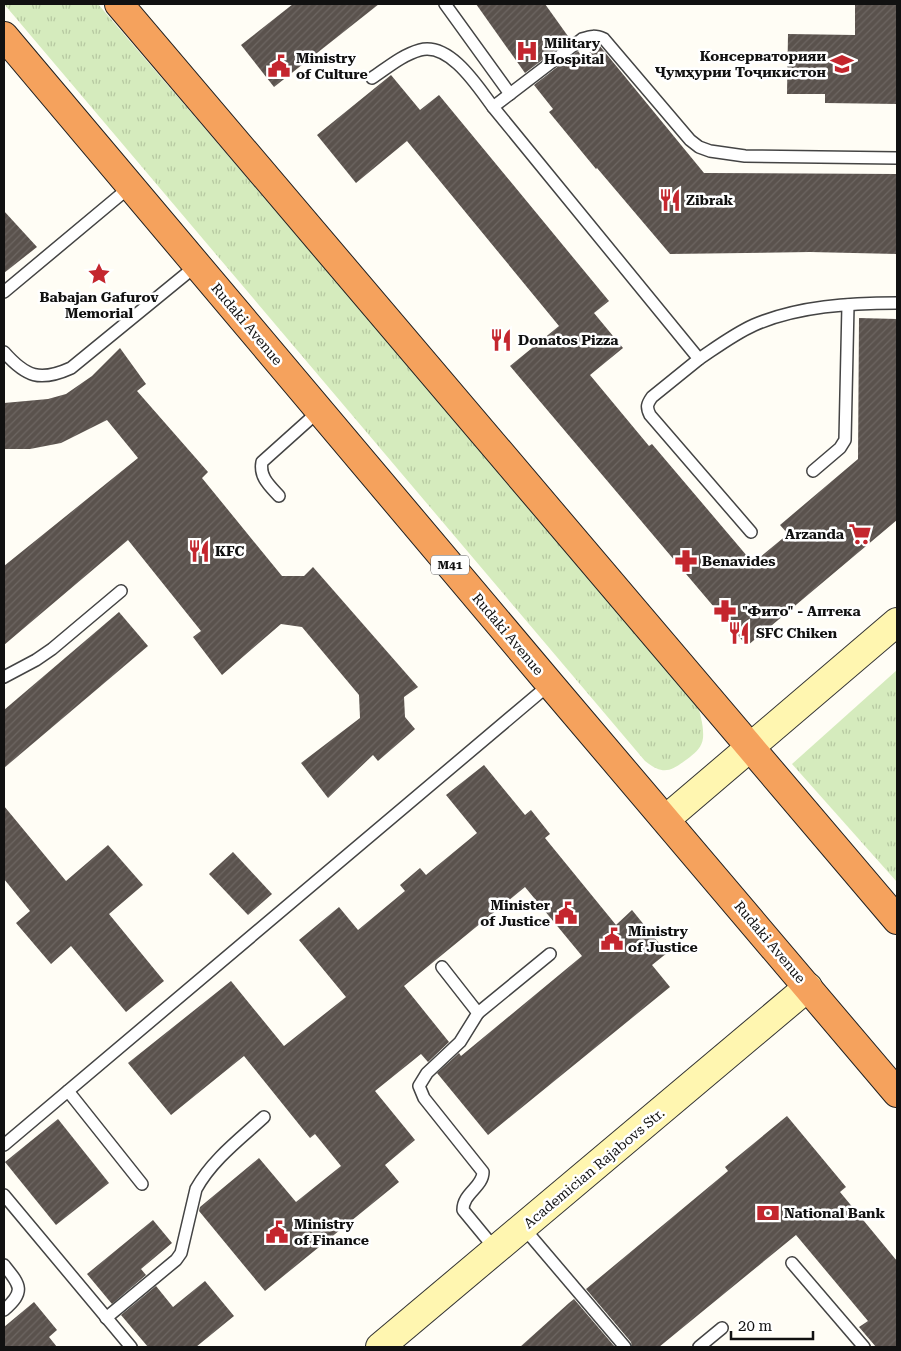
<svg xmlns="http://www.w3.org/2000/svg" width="901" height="1351" viewBox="0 0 901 1351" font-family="'Roboto Serif',serif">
<defs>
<pattern id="grass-tufts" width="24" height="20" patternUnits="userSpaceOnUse" patternTransform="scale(1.25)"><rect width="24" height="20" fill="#d5ebbd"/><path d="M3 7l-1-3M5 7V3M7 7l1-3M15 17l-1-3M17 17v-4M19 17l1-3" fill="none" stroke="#b6c8a1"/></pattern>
<pattern id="building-hatch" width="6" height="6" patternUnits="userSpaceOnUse" patternTransform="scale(1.25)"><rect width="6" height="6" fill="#5a524d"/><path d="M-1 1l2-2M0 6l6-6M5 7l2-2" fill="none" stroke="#6d6662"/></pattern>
</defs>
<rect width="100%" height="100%" fill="#fffdf5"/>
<g fill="url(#grass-tufts)">
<path d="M4,4H98L697,702C700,714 704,726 703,738C702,747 696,752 690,757C672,770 665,777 645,761Z"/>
<polygon points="897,670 897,882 792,764"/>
</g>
<g fill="url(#building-hatch)">
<polygon points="293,4 379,4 274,87 241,45"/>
<polygon points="476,4 545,4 570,39 525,73"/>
<polygon points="855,4 897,4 897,104 825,103 825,94 787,94 788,34 855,35"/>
<polygon points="599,45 704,173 897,174 897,254 810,252 670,254 597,168 596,169 549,112 553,109 534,85 578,51 583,58"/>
<polygon points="391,75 420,110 439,95 609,301 594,313 623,348 590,375 649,446 652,444 753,563 788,534 780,525 858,459 859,318 897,319 897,520 747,646 510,366 559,326 407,141 356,183 317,135"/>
<polygon points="4,211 37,247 4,273"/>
<polygon points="120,348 146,384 137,391 208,472 202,478 282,576 304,576 313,567 418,687 404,697 405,717 415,729 378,761 373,755 328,798 301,763 360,718 359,695 302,627 281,624 222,675 193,637 201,631 128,540 4,645 4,566 138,458 107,420 61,443 30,449 4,449 4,403 48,399 66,394 92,376"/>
<polygon points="119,612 148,646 4,768 4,710"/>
<polygon points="484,765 525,815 531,810 550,834 545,838 616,925 632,910 667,953 652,965 670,987 488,1135 437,1073 459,1053 461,1056 582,956 525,887 404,986 449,1042 428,1062 421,1054 375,1091 415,1140 385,1165 399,1182 265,1291 199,1211 200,1207 259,1158 296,1202 341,1166 315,1134 310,1138 244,1056 171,1115 128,1063 231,981 284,1046 346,997 299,940 339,907 358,930 405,891 400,885 420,868 426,875 477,833 446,795"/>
<polygon points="4,806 66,881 108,845 143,885 109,914 164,981 126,1012 71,946 51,964 16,923 30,911 4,879"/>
<polygon points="233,852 272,894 248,915 209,874"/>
<polygon points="787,1116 846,1187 840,1192 897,1261 897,1347 876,1347 859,1327 868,1321 796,1235 659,1347 632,1347 631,1342 586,1289 728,1171 725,1167"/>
<polygon points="58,1119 109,1183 56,1225 5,1162"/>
<polygon points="153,1220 172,1243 141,1269 146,1275 112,1304 87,1274"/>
<polygon points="205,1281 234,1316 196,1347 148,1347 121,1315 156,1286 173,1307"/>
<polygon points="574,1299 615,1347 520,1347 569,1303"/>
<polygon points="34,1302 57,1330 49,1337 57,1347 4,1347 4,1327"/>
</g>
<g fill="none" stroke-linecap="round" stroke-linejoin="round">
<defs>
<g id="lane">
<polyline points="445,4 510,94"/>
<path d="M372,78C387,68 402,55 420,50C450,42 478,87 493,107"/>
<path d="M897,158L745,156L710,151L699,147L690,140L604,39C595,35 591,36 582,39L493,107L699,359C717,347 734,334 754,325C798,306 850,303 897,303"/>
<polyline points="4,292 131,186"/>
<path d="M4,352C26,377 40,382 71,368L197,265"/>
<path d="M699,359L652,397C647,404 646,407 650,415L751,532"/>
<polyline points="813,471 840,448 845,440 848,305"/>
<path d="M279,496C270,486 259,477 262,462L320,410"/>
<polyline points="4,677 36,660 52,649 121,591"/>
<path d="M442,967L478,1013L460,1042L427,1073L419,1086L424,1098L483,1172C483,1187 463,1193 463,1210L496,1250"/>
<polyline points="478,1013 550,954"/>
<polyline points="68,1091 142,1184"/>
<polyline points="4,1145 550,684"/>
<polyline points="4,1195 131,1347"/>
<polyline points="523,1227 625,1347"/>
<polyline points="792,1263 864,1347"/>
<path d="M4,1265C20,1285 26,1291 4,1310"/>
<path d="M106,1318L176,1260L181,1253L196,1189C212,1160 240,1139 264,1117"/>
<polyline points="699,1347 722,1328"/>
</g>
<g id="secondary">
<polyline points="666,819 897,622"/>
<polyline points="380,1347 808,987"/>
</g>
<g id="highway">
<polyline points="119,4 897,920"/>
<polyline points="4,36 550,684 897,1093"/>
</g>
</defs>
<use href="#lane" stroke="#444" stroke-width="14"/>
<use href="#secondary" stroke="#333" stroke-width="30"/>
<use href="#highway" stroke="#222" stroke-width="30"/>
<use href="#lane" stroke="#fff" stroke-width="11"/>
<use href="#secondary" stroke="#fff6b0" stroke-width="28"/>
<use href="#highway" stroke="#f5a25d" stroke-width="28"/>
</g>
<defs>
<symbol id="hospital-bare" viewBox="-9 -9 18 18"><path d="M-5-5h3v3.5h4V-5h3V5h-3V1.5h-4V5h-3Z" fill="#c4262e" stroke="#fff" stroke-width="2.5" paint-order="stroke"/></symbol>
<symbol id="university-bare" viewBox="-9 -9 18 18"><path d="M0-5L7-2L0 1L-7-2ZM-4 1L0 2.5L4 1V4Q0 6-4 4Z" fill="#c4262e" stroke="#fff" stroke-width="2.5" paint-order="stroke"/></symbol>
<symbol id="civic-bare" viewBox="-9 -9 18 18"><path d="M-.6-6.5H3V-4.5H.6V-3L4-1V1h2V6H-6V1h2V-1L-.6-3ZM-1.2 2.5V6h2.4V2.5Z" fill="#c4262e" stroke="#fff" stroke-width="2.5" paint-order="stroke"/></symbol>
<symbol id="restaurant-bare" viewBox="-9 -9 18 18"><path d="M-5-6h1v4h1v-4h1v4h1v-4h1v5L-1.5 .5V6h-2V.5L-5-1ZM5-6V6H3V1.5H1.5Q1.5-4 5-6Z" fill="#c4262e" stroke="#fff" stroke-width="2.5" paint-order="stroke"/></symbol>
<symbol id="sight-bare" viewBox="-9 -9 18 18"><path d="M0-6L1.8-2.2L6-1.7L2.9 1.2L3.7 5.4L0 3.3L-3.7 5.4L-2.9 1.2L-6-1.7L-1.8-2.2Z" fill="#c4262e" stroke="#fff" stroke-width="2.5" paint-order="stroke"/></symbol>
<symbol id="supermarket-bare" viewBox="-9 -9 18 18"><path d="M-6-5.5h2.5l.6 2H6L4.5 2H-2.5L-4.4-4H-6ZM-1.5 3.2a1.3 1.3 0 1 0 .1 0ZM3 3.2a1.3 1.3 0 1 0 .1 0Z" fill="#c4262e" stroke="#fff" stroke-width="2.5" paint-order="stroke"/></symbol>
<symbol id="pharmacy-bare" viewBox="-9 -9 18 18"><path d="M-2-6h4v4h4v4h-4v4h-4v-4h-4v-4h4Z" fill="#c4262e" stroke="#fff" stroke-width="2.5" paint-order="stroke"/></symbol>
<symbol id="bank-bare" viewBox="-9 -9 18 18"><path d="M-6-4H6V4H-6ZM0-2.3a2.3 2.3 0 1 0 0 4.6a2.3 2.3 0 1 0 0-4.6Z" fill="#c4262e" stroke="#fff" stroke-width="2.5" paint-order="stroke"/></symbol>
</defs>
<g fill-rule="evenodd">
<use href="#hospital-bare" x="511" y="35" width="32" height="32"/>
<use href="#university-bare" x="826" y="48" width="32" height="32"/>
<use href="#civic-bare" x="263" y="50" width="32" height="32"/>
<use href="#restaurant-bare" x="654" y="184" width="32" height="32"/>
<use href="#sight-bare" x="83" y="258" width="32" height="32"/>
<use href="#restaurant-bare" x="485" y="324" width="32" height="32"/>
<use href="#supermarket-bare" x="844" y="518" width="32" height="32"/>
<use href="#restaurant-bare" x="183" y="535" width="32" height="32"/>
<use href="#pharmacy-bare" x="670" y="545" width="32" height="32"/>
<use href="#pharmacy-bare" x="709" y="595" width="32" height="32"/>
<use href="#restaurant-bare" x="723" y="617" width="32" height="32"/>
<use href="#civic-bare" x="550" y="897" width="32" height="32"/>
<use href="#civic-bare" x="596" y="923" width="32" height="32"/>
<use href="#bank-bare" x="752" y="1197" width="32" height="32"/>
<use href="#civic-bare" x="261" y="1216" width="32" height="32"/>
</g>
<g text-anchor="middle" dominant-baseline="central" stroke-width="5" stroke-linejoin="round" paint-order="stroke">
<rect fill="#fff" stroke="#585858" stroke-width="1" x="431" y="555.5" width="38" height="19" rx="4"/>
<g font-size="12" font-weight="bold" fill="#111">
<text x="450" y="565">M41</text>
</g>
<g font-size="14" font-weight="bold" fill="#111" stroke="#fff" text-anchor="start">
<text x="544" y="43">Military<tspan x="544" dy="16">Hospital</tspan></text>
<text x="826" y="56" text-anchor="end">Консерваторияи<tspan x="826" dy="16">Ҷумҳурии Тоҷикистон</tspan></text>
<text x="296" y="58">Ministry<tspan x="296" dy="16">of Culture</tspan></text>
<text x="686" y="200">Zibrak</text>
<text x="99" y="297" text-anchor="middle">Babajan Gafurov<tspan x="99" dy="16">Memorial</tspan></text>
<text x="518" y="340">Donatos Pizza</text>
<text x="844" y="534" text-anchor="end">Arzanda</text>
<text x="215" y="551">KFC</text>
<text x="702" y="561">Benavides</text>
<text x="742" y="611">"Фито" - Аптека</text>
<text x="756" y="633">SFC Chiken</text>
<text x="550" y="905" text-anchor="end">Minister<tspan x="550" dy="16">of Justice</tspan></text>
<text x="628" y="931">Ministry<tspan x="628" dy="16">of Justice</tspan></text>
<text x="784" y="1213">National Bank</text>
<text x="294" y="1224">Ministry<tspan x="294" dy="16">of Finance</tspan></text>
</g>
<g font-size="14" fill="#111" stroke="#fff">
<text transform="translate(247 324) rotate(50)">Rudaki Avenue</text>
<text transform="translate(508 634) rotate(50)">Rudaki Avenue</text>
<text transform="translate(770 942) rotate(50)">Rudaki Avenue</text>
<text transform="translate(594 1168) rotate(-40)">Academician Rajabovs Str.</text>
</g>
</g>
<rect width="901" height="1351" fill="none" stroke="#111111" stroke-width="10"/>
<path d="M731 1331v8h82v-8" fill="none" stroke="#111111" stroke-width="2.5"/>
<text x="738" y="1331" font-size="15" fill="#111111" stroke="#ffffff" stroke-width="4" paint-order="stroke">20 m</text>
</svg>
